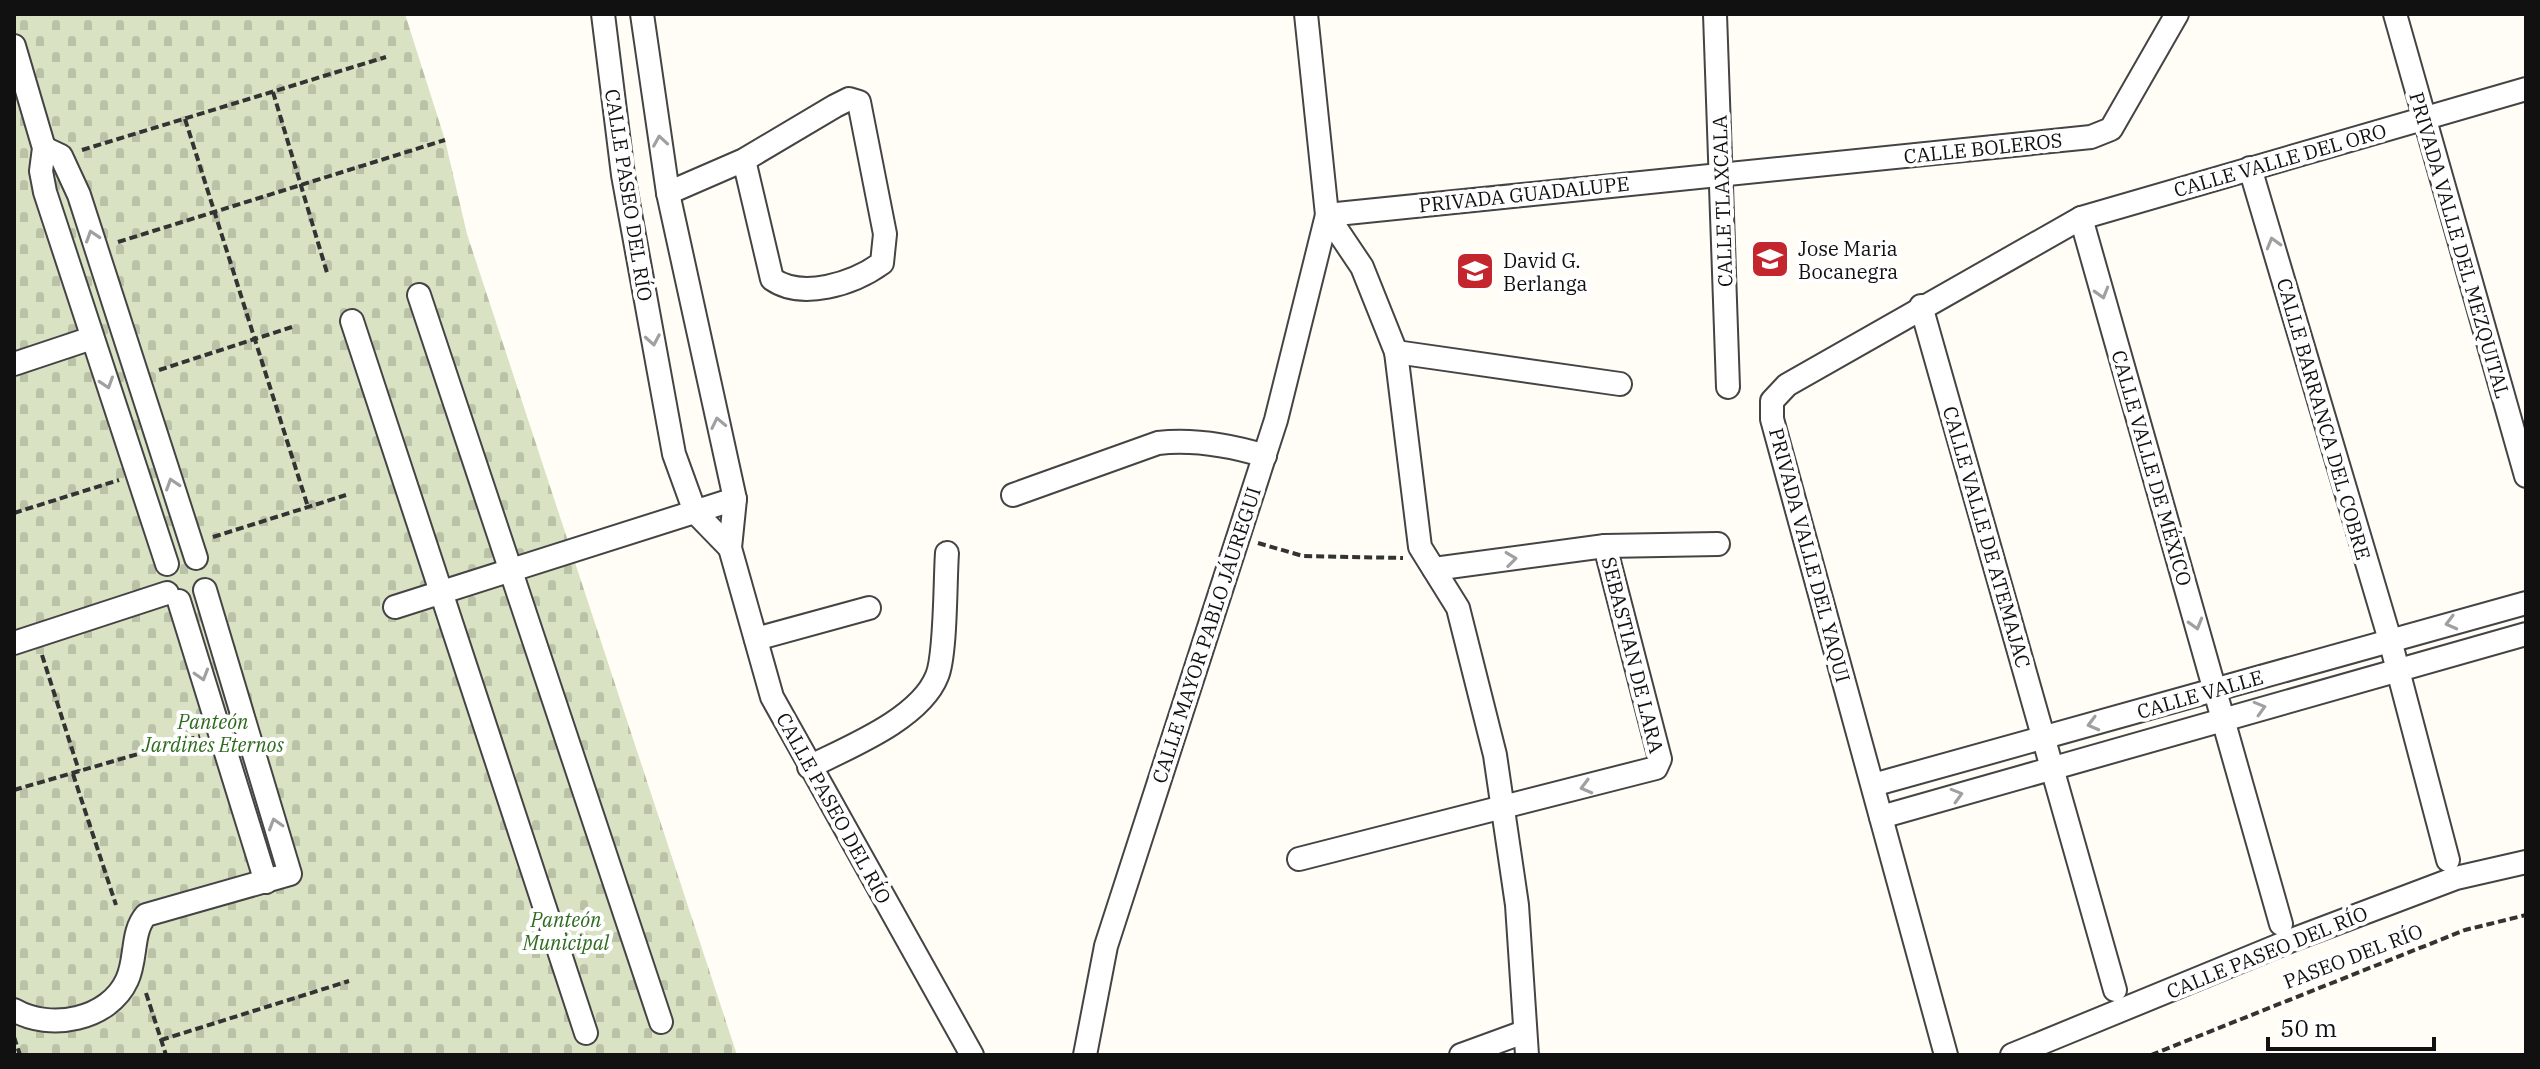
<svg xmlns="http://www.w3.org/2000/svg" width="2540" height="1069" viewBox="0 0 2540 1069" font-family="'IBM Plex Serif',serif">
<defs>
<pattern id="cemetery-stones" width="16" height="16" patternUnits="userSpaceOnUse" patternTransform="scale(2)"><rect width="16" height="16" fill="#d9e3c4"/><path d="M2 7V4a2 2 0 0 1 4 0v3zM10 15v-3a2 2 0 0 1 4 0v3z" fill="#b9c2a7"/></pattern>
</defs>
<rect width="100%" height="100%" fill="#fffdf5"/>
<polygon fill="url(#cemetery-stones)" points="14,14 405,14 445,140 467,234 737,1055 14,1055"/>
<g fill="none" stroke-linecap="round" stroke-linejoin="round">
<defs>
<g id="minor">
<polyline points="603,14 623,175 674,454 695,512 730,548"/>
<polyline points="642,14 668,193 735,499 730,548 772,697 972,1055"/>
<polyline points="1306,14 1327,215 1362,267 1396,352 1420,547 1458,608 1495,755 1517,905 1527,1055"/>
<polyline points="1715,14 1728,387"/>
<polyline points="2395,14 2526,476"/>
<polyline points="14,46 44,148 41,171 45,192 167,564"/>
<polyline points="44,148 61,156 79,195 196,558"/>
<polyline points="2250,168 2390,640 2448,860"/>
<path d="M668,193L744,160L835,106L849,99L859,102L885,234L882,263C853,284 802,300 772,279L744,160"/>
<polyline points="2081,218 2281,924"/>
<polyline points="419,295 661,1022"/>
<polyline points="1921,306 2115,990"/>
<polyline points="352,321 586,1033"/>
<polyline points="1396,352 1620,384"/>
<polyline points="14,364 92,338"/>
<path d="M1013,495L1158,443C1195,439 1229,445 1265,456"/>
<polyline points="1434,569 1605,546 1718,544"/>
<polyline points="179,601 266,882"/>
<polyline points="395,607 735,499"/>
<polyline points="756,639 869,608"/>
<polyline points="14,643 167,593"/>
<path d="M809,767C849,747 920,719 937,676C946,655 945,580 947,553"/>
<polyline points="1873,785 2526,603"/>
<polyline points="1881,817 2526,634"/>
<polyline points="1299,859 1656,768 1660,759 1605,546"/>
<path d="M14,1010C50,1031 109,1020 127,980C137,959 131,932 146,915L290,874L205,590"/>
<polyline points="1085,1055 1106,946 1276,420 1327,215 2091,137 2111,129 2177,14"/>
<polyline points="1461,1055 1524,1032"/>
<polyline points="1946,1055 1772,419 1772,401 1787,385 2081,218 2526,89"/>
<polyline points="2012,1055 2292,940 2456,878 2526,862"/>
</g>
</defs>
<use href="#minor" stroke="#444" stroke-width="26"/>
<g stroke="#333" stroke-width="4" stroke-dasharray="8 4" stroke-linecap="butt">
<polyline points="273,92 328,276"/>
<polyline points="185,119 308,507"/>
<polyline points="82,150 386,57"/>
<polyline points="118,242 445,140"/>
<polyline points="159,370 292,327"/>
<polyline points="14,513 119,480"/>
<polyline points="213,537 346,495"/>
<polyline points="1258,543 1303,556 1403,558"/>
<polyline points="42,655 79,771"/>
<polyline points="73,774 116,905"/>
<polyline points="14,790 200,736"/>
<polyline points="146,993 166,1055"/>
<polyline points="14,1037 20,1055"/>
<polyline points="161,1040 349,981"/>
<polyline points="2151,1055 2465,930 2526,915"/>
</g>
<use href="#minor" stroke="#fff" stroke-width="22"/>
</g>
<defs><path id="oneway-chevron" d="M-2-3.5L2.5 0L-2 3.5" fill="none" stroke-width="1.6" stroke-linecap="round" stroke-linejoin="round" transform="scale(2)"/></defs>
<g stroke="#a0a0a0">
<use href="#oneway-chevron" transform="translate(660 141) rotate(-99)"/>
<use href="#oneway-chevron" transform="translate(92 236) rotate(-108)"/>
<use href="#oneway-chevron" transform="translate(2273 243) rotate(-106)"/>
<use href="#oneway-chevron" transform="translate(2102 293) rotate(74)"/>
<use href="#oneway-chevron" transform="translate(653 340) rotate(80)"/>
<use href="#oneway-chevron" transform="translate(107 383) rotate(72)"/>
<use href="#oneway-chevron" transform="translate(718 423) rotate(-102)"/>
<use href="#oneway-chevron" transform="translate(172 484) rotate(-108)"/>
<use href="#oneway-chevron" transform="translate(1511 559) rotate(-7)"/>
<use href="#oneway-chevron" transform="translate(2451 623) rotate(165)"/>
<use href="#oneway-chevron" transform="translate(2196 624) rotate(74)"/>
<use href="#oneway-chevron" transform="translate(202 675) rotate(73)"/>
<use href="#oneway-chevron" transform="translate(2260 708) rotate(-16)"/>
<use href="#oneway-chevron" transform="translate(2093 724) rotate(165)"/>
<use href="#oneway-chevron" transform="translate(1586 787) rotate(165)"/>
<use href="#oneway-chevron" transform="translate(1957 795) rotate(-16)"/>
<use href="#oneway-chevron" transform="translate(275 824) rotate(-107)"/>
</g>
<defs>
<symbol id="school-square" viewBox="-11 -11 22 22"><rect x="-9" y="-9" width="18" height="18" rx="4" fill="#c4262e" stroke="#fff"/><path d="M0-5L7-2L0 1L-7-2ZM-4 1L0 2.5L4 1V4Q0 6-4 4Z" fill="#fff"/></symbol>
</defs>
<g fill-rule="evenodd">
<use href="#school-square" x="1748" y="237" width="44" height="44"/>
<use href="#school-square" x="1453" y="249" width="44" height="44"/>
</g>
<g text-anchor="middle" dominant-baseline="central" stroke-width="8" stroke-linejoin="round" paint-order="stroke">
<g font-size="20" fill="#111" stroke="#fff">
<text transform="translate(1983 148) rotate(-6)">CALLE BOLEROS</text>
<text transform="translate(2280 160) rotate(-16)">CALLE VALLE DEL ORO</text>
<text transform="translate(1524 194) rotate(-6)">PRIVADA GUADALUPE</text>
<text transform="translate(629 195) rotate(81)">CALLE PASEO DEL RÍO</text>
<text transform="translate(1722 201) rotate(-92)">CALLE TLAXCALA</text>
<text transform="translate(2460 245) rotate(74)">PRIVADA VALLE DEL MEZQUITAL</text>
<text transform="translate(2324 419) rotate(74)">CALLE BARRANCA DEL COBRE</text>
<text transform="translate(2152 468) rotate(74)">CALLE VALLE DE MÉXICO</text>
<text transform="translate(1987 537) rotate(74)">CALLE VALLE DE ATEMAJAC</text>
<text transform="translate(1810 555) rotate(75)">PRIVADA VALLE DEL YAQUI</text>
<text transform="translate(1206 635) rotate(-72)">CALLE MAYOR PABLO JÁUREGUI</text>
<text transform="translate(1633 655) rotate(76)">SEBASTIAN DE LARA</text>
<text transform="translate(2200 694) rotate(-16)">CALLE VALLE</text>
<text transform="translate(834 808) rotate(61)">CALLE PASEO DEL RÍO</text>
<text transform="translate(2267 952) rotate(-22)">CALLE PASEO DEL RÍO</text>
<text transform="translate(2353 956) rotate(-21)">PASEO DEL RÍO</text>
</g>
<g font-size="20" fill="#111" stroke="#fff" text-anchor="start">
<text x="1798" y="248">Jose Maria<tspan x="1798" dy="23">Bocanegra</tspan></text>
<text x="1503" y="260">David G.<tspan x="1503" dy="23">Berlanga</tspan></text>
</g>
<g font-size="20" font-style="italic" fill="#2f6b1f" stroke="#fff">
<text x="213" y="721">Panteón<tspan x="213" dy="23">Jardines Eternos</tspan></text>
<text x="566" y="919">Panteón<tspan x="566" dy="23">Municipal</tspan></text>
</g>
</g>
<rect width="2540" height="1069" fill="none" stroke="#111111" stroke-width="32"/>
<path d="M2268 1037v12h166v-12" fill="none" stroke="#111111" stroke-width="4"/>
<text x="2280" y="1037" font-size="24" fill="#111111" stroke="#ffffff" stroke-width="6" paint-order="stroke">50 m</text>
</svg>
